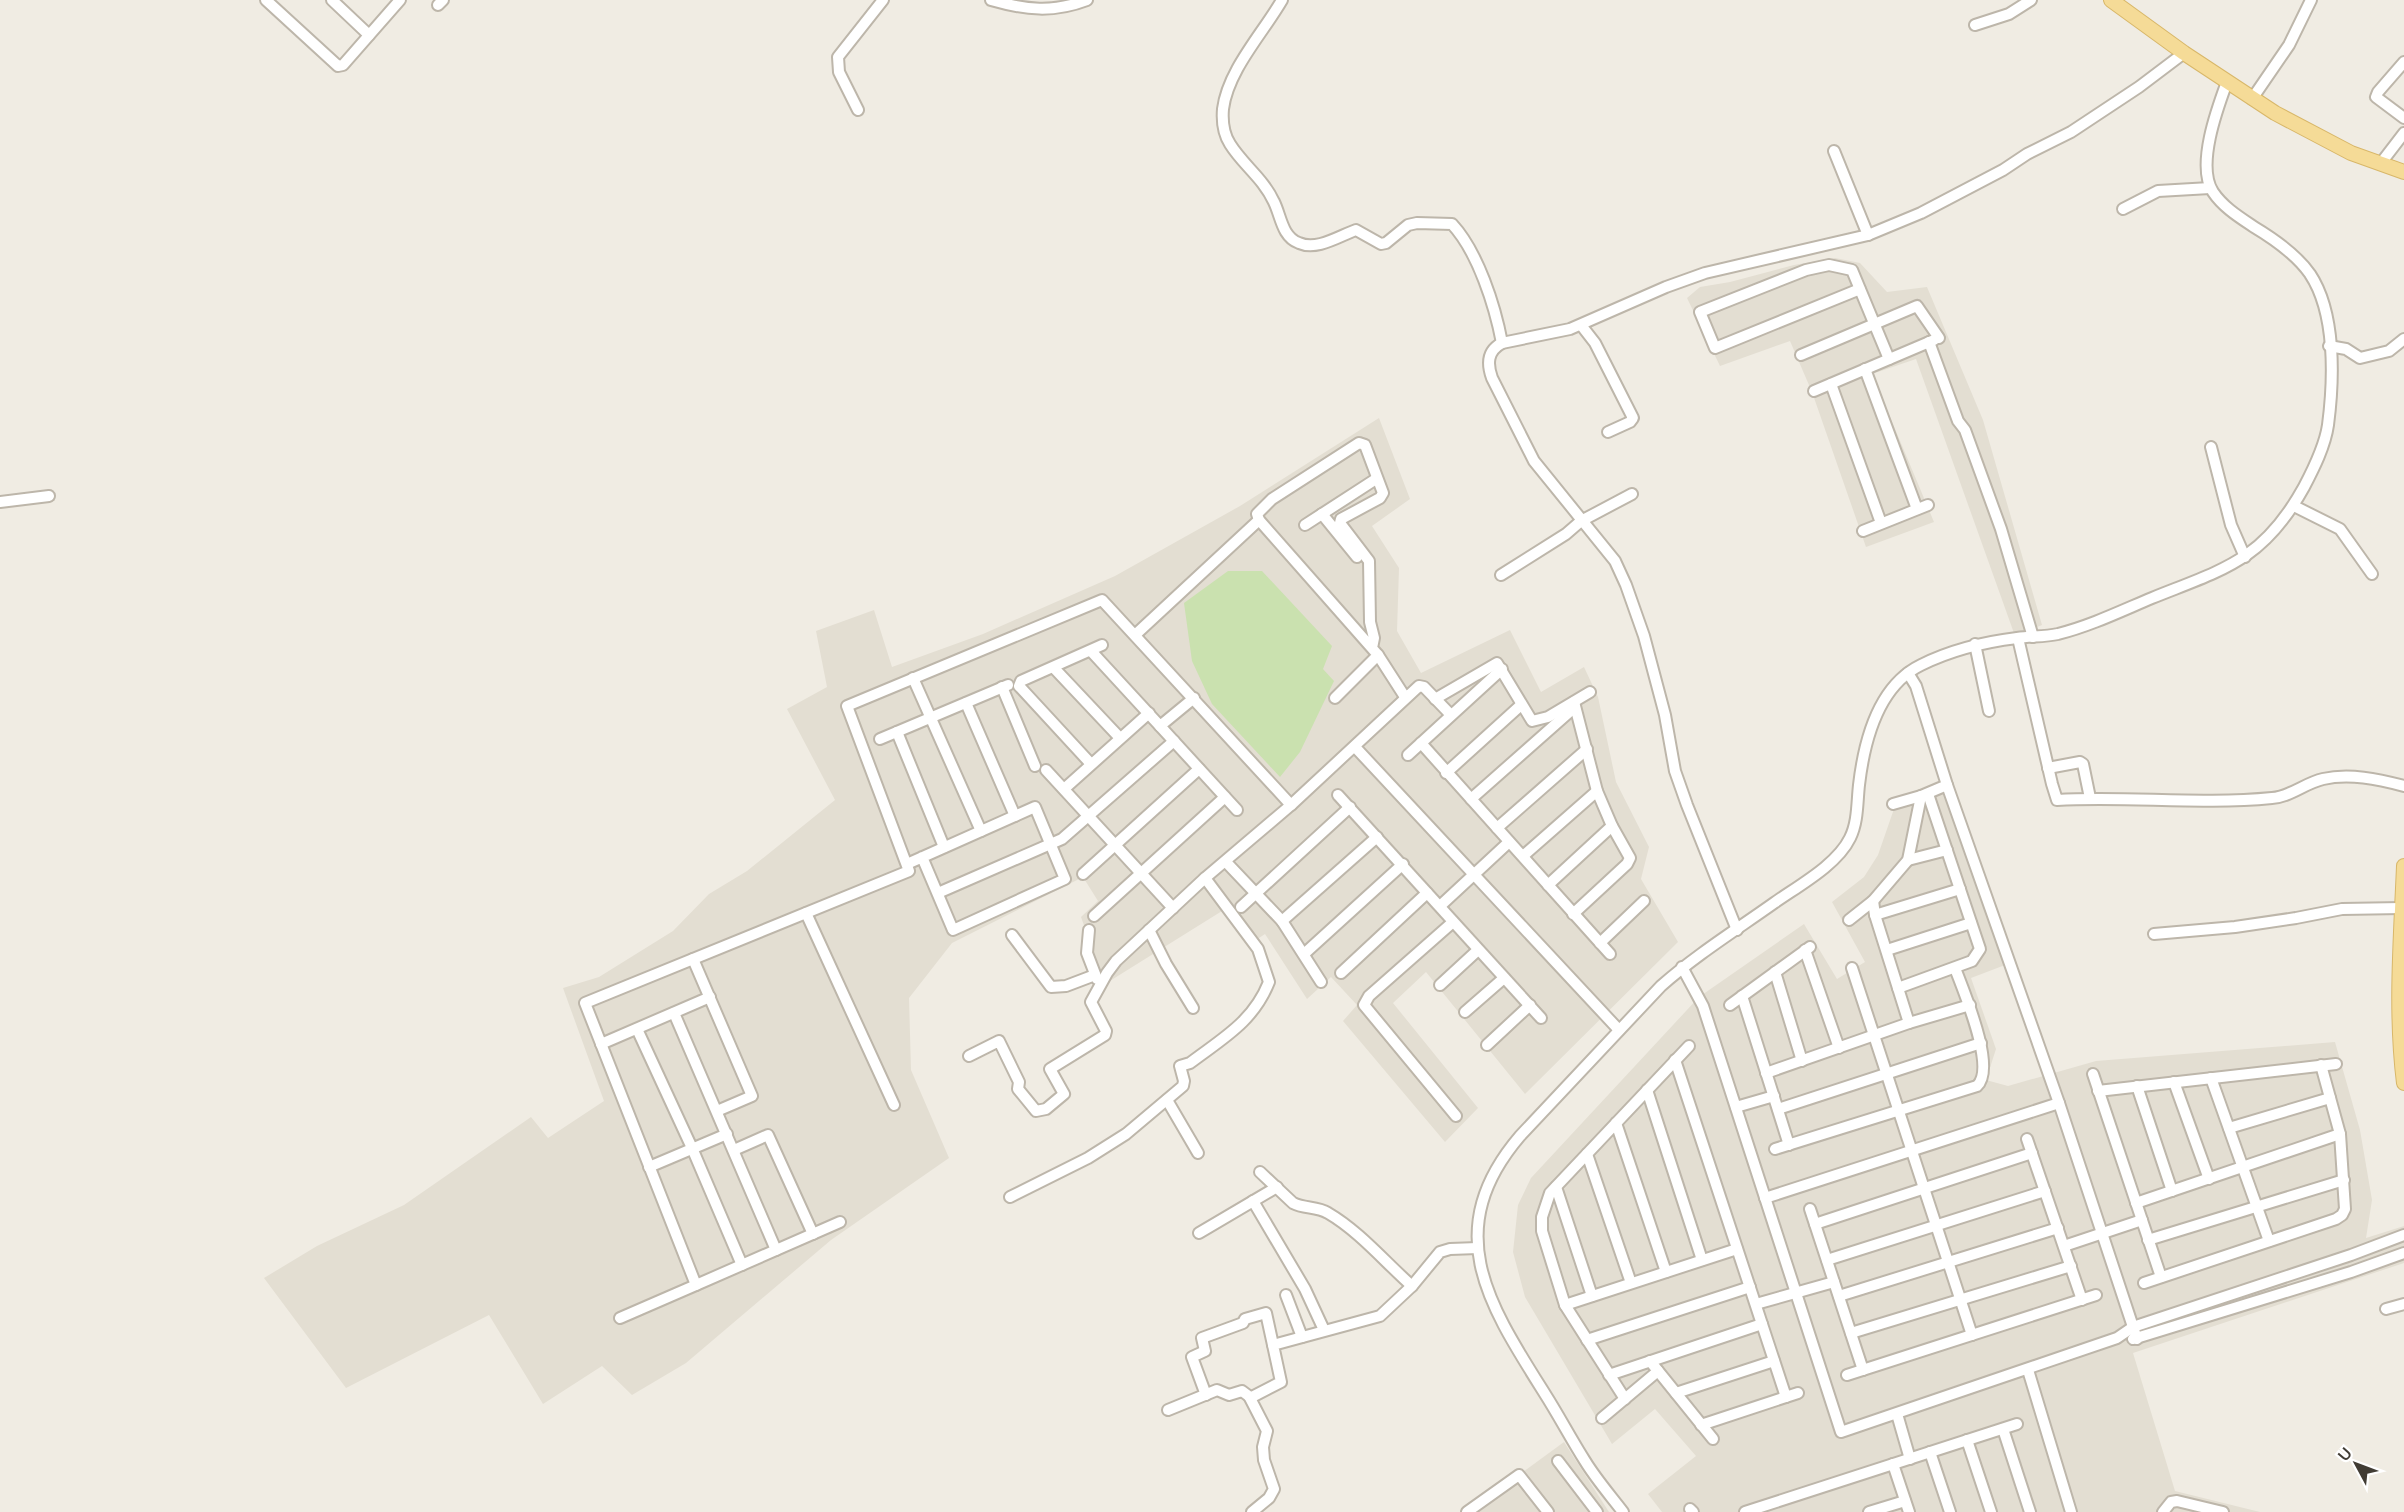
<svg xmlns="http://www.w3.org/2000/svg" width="2404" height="1512" viewBox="0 0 2404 1512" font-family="Mulish,sans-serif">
<rect width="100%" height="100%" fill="#f0ece3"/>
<g fill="#e3ded2">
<polygon points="1835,258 1860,263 1887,292 1927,287 1983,420 2042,625 2015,636 1916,359 1872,374 1934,522 1866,547 1812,392 1790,341 1720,366 1687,298 1700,287 1730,282 1794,265"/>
<polygon points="1379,418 1410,499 1372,526 1399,568 1397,631 1421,673 1510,630 1541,692 1584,667 1598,697 1616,782 1649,847 1641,879 1678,942 1525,1094 1426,972 1393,1003 1478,1108 1445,1142 1343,1021 1357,1005 1331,977 1307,999 1265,934 1250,944 1222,911 1105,984 1081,917 1098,901 1083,877 952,943 909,998 911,1070 949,1158 831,1240 686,1363 632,1395 602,1366 543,1404 489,1315 346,1388 264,1278 317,1246 404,1205 531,1117 548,1138 604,1101 563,988 599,977 673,931 709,894 747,871 835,800 787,709 827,687 816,631 874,610 892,667 983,634 1115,576 1240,506"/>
<polygon points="1945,792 2013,962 1971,978 1996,1049 1986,1080 2008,1086 2096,1061 2335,1042 2360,1130 2372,1200 2366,1238 2404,1226 2404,1263 2133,1353 2175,1491 2260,1512 1662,1512 1648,1494 1696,1456 1655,1409 1612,1444 1525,1297 1513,1252 1518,1205 1531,1178 1699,997 1804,924 1837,979 1865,962 1832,902 1864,877 1878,855 1895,806"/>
<polygon points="1564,1442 1609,1512 1468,1512"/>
</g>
<polygon fill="#cae1af" points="1228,571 1262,571 1332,646 1323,669 1334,681 1300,752 1280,777 1212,704 1192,661 1184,603"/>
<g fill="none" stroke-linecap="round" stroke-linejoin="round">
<defs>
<g id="minor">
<polyline points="266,0 338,66 343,65 400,0"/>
<polyline points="332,0 369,35"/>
<path d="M991,0C1026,10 1053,13 1087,0"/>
<path d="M1282,0C1263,33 1228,70 1223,109C1222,121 1223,133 1230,144C1243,165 1263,178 1274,202C1281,216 1282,237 1299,243C1317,251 1339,236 1356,230L1381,244L1386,243L1408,225L1417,223L1452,224C1478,252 1495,306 1502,343"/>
<polyline points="438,5 443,0"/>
<polyline points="1975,25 2009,14 2031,0"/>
<polyline points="2404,62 2378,92 2376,97 2404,118"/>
<polyline points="2252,99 2289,45 2311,0"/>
<polyline points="858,110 839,72 838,57 883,0"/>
<polyline points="2381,163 2404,133"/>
<polyline points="2123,209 2158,191 2210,188"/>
<polyline points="1868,235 1921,213 2003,170 2027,154 2071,132 2139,87 2184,53"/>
<polyline points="1860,289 1715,348 1700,312 1806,270 1829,265 1852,270 1889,359"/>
<polyline points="1581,325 1595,343 1633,418 1630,422 1608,432"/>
<polyline points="1929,342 1958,421 1965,430 2001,529 2033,637"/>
<polyline points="2329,346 2346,349 2360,358 2389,351 2404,339"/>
<polyline points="1801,355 1917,306 1939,338"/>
<polyline points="1865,369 1917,509"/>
<polyline points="1831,384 1881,523"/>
<polyline points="1814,391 1934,340"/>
<polyline points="2211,447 2231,525 2245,557"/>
<polyline points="0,502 49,496"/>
<polyline points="2294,506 2340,529 2372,574"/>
<polyline points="1322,514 1357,557"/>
<polyline points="1305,525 1376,479"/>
<polyline points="1863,531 1928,505"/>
<polyline points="1501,575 1566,534 1581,521 1632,494"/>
<polyline points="1135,635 1259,520"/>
<path d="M2018,638L2052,784L2057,800C2129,796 2200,805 2272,798C2290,797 2305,783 2323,779C2349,773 2378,779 2404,786"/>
<polyline points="1975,644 1989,711"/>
<polyline points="1091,651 1160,726 1194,698"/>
<polyline points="1378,655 1405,697"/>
<polyline points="1054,668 1120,738"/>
<polyline points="913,678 981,831"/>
<polyline points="1002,687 1035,766"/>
<polyline points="1335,698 1378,655 1259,520 1257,514 1272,499 1359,443 1365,445 1383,493 1380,498 1341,519 1340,523 1369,561 1370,622 1374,638 1372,648"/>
<polyline points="1435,699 1497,663 1532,721 1548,717 1590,692"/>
<polyline points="966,703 1015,816"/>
<polyline points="1160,726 1237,810"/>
<polyline points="897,732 944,847"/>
<polyline points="880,739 1008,685"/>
<polyline points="1421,743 1610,954"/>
<polyline points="1355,747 1619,1030"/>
<polyline points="1408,755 1502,669"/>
<polyline points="1091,764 1019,686 1021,681 1102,645"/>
<polyline points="2048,768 2080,762 2083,764 2090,798"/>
<polyline points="1046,770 1173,908"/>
<polyline points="1446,773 1521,705"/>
<polyline points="1947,785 2059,1103 2137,1339"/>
<polyline points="1064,789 1149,713"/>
<polyline points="1338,795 1541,1018"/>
<polyline points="1471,799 1575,707"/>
<polyline points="1893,804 1921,796 1947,785 1916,686 1908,673"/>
<polyline points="1497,828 1587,749"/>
<polyline points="1523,856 1597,791"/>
<polyline points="1908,860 1947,850"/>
<polyline points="1226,862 1282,921 1321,982"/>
<polyline points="907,864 1035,807 1065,879 953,930 922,857"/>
<polyline points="1083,874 1199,769"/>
<polyline points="1548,885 1612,826"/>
<polyline points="938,893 1062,839 1174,741"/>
<polyline points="1873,901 1875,915 1909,1023"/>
<polyline points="1440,906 1509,842"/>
<polyline points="1241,907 1350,807"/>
<polyline points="806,913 894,1105"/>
<polyline points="1573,914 1627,864 1630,858 1612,826 1597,791 1574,702"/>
<polyline points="1875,915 1960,889"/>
<polyline points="1094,916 1225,797"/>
<polyline points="1849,920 1873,901 1908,860 1921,796"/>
<polyline points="1282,921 1377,837"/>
<polyline points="1453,922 1369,996 1364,1005 1456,1116"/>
<polyline points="1089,930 1087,953 1097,979"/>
<polyline points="1149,930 1166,964 1193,1008"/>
<path d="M1737,930L1687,805L1675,771L1665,715L1644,636L1626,585L1615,561L1534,461L1492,378C1487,364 1487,351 1502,343L1570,329L1666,287L1705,273L1868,235L1834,151"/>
<polyline points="2154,934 2235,927 2296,918 2342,909 2402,908"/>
<polyline points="1012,935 1051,987 1066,986 1095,975"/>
<polyline points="1600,943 1644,901"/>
<polyline points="1805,950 1839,1048"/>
<polyline points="1887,950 1971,923"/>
<polyline points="1304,954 1403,864"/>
<polyline points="693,959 752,1096 717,1111"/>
<polyline points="1682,967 1703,1006 1841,1432 2117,1338 2133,1327 2351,1255 2404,1235"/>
<polyline points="1852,968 1972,1335"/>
<polyline points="1775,972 1802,1061"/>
<polyline points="1341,973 1427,893"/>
<polyline points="1440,985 1478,950"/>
<polyline points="1898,988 1972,961 1980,949 1928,794"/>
<polyline points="1742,996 1789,1145"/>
<polyline points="1730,1005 1810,947"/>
<polyline points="1465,1012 1504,978"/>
<polyline points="674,1013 776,1250"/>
<polyline points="637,1029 692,1148 742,1265"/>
<polyline points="601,1044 710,997"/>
<polyline points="1487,1045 1530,1005"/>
<polyline points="969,1056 999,1041 1019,1082 1018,1089 1036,1111 1046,1109 1064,1094 1050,1069 1105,1035 1106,1031 1091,1002 1107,973 1116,961 1205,878 1291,805 1419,686 1424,687 1451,715"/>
<polyline points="1675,1060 1786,1397"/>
<polyline points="1766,1073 1909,1023 1970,1005"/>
<polyline points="2093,1074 2161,1277"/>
<polyline points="2211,1078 2269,1241"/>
<polyline points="2174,1082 2209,1179"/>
<polyline points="2137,1086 2172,1191"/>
<polyline points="1647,1090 1702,1260"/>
<polyline points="2098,1091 2336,1064"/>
<polyline points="1167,1100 1198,1153"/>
<polyline points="1736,1107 1774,1096"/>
<polyline points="1778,1109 1981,1043"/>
<polyline points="1616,1123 1666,1272"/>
<polyline points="2229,1128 2330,1098"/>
<polyline points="2027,1139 2082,1300"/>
<path d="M1775,1149L1977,1086C1997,1068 1963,990 1955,968"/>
<polyline points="734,1150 768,1135 813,1234"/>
<polyline points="1587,1154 1631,1283"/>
<polyline points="649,1167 727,1134"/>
<path d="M1260,1172L1293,1203C1304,1209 1317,1206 1328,1213C1359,1231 1385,1262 1412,1286"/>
<polyline points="1556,1187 1592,1296"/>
<path d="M1010,1197L1088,1158L1126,1134L1183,1086L1184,1081L1180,1066L1190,1063C1223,1038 1253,1022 1269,982L1258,949L1205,878"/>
<polyline points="1765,1198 2059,1103"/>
<polyline points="1253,1201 1305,1289 1324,1330"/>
<polyline points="2136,1203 2340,1134"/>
<polyline points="1810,1209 1863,1370"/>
<polyline points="1815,1224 2032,1153"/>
<polyline points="1199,1233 1277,1187"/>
<polyline points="2148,1240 2344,1180"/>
<polyline points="2064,1246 2142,1220"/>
<polyline points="1827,1260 2045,1191"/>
<polyline points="2144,1283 2336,1219 2342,1215 2345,1209 2340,1134 2321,1065"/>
<polyline points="696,1285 840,1222"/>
<polyline points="1286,1295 1302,1337"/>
<polyline points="1839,1296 2058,1228"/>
<polyline points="1756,1304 1834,1282"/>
<polyline points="1565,1305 1737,1249"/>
<polyline points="2386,1309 2404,1304"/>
<polyline points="620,1318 696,1285 585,1003 909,871 847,706 1102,600 1291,805"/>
<polyline points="1851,1333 2071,1266"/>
<polyline points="2133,1339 2351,1272 2404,1253"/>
<polyline points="1587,1340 1750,1287"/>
<polyline points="1650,1361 1713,1439"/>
<polyline points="2028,1370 2071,1512"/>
<polyline points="1609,1375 1762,1324"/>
<polyline points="1847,1375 2096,1295"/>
<polyline points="1676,1393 1774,1361"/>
<polyline points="1206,1395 1192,1357 1205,1351 1202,1338 1243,1323 1245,1319 1266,1313 1273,1345"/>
<polyline points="1625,1399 1565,1305 1542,1231 1542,1217 1550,1193 1689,1046"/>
<polyline points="1168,1410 1217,1390 1229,1395 1242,1391 1250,1397"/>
<polyline points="1897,1414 1910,1459"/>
<polyline points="1602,1418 1658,1371"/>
<polyline points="1701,1425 1798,1393"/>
<polyline points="2003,1429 2030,1512"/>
<polyline points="1967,1440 1991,1512"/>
<polyline points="1930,1452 1950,1512"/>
<polyline points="1558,1461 1597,1512"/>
<polyline points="1893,1464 1909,1512"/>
<polyline points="1690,1509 1693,1512"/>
<polyline points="1252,1512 1269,1498 1274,1489 1264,1460 1263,1447 1267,1431 1250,1398 1281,1382 1273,1345 1380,1316 1412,1286 1440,1252 1450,1249 1478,1248"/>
<polyline points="1467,1512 1519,1475 1548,1512"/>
<path d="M1623,1512C1610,1495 1596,1479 1585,1461C1571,1439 1559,1416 1545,1394C1489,1305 1439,1231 1520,1136L1661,986C1696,955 1736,930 1774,903C1798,886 1837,865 1850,838C1858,822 1857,803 1859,785C1864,742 1878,686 1921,665C1951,650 1984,642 2017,638C2031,636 2044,637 2058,634C2090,626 2121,611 2152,598C2224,569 2263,561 2304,487C2314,468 2325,446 2328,425C2334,379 2336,313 2310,274C2296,254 2274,239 2254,227C2239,217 2223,207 2213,192C2196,166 2217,109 2227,82"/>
<polyline points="1745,1512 2017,1424"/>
<polyline points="1869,1512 1905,1501"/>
<polyline points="2163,1512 2171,1502 2177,1501 2223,1512"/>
</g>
<g id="major">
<polyline points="2111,0 2184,53 2275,113 2351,153 2404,172"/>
<path d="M2404,866C2401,939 2395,1011 2404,1083"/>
</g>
</defs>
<use href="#minor" stroke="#bdb6aa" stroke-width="14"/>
<use href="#major" stroke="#d8b769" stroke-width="16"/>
<use href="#minor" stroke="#fff" stroke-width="10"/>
<use href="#major" stroke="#f5db97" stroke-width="14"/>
</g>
<g transform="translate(2356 1464) rotate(311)" stroke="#ffffff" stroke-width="4.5" paint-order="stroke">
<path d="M0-4.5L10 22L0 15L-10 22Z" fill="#413c34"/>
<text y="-9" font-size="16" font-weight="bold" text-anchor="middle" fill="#413c34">U</text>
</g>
</svg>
